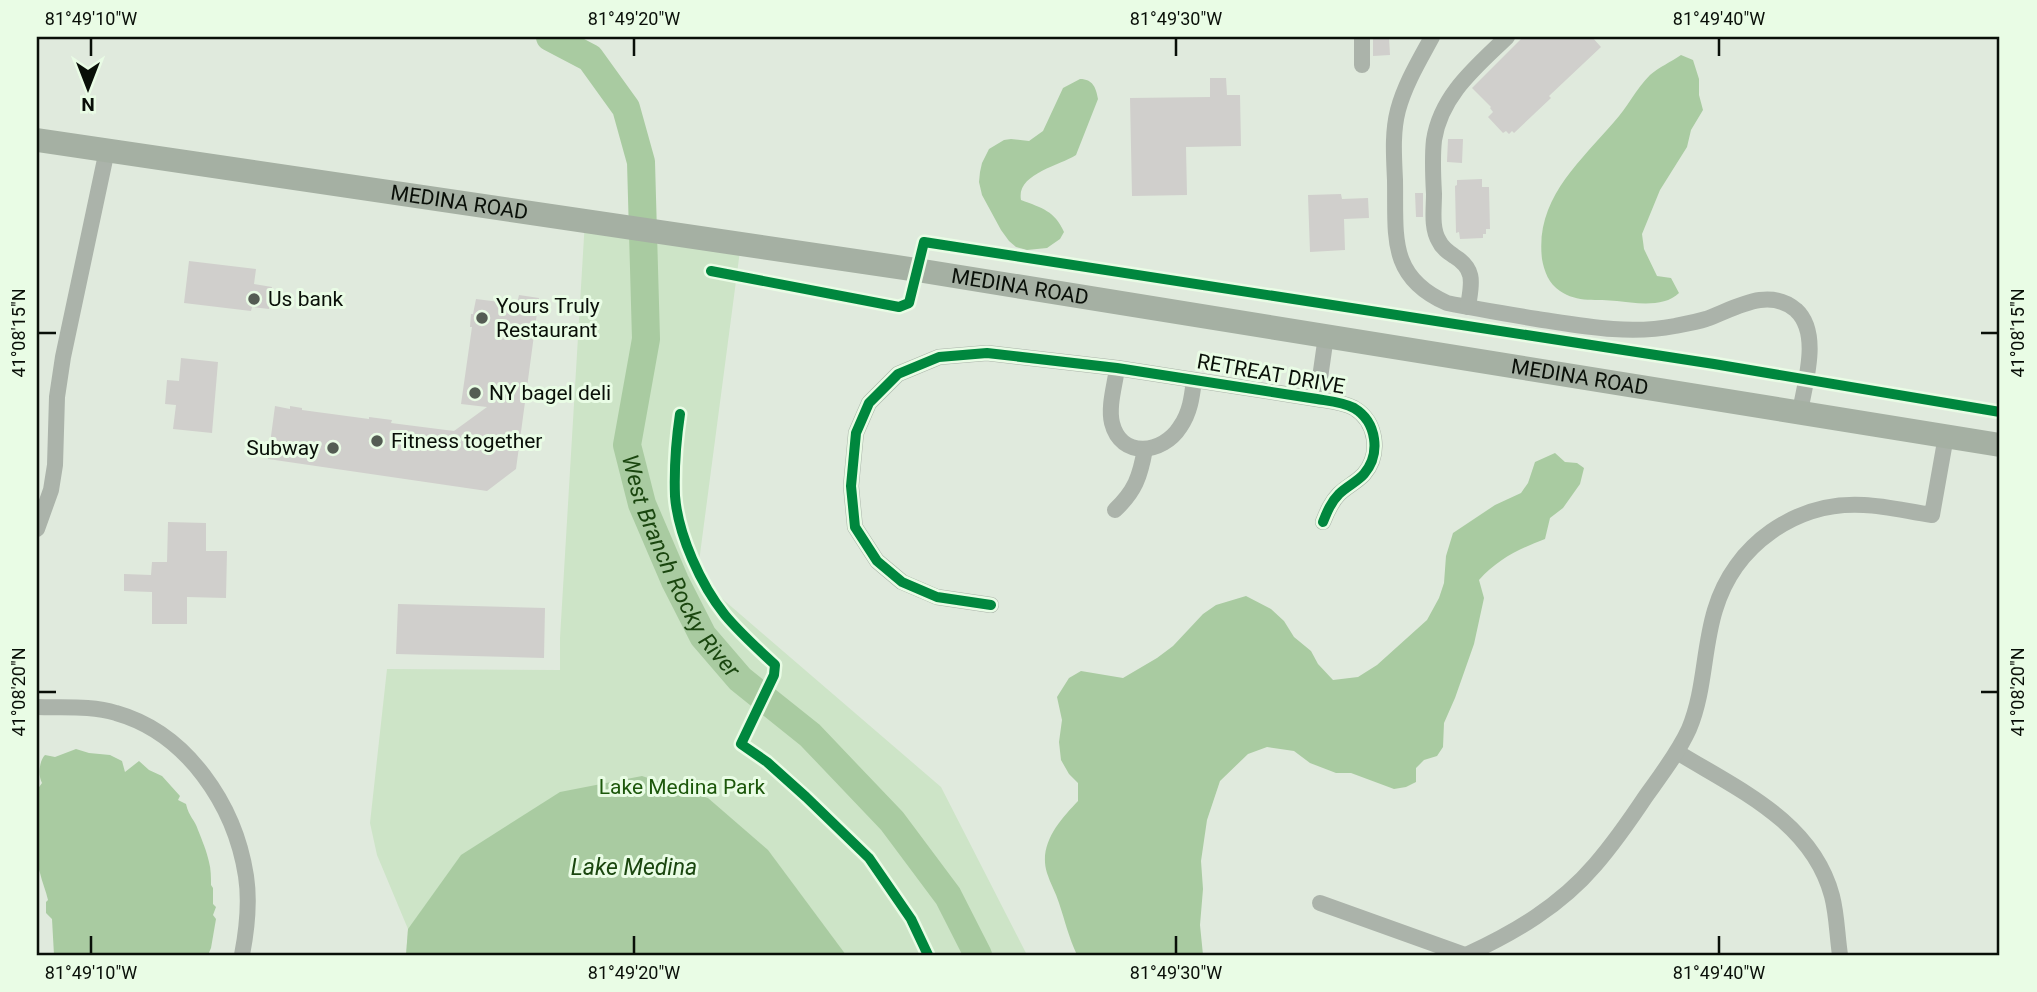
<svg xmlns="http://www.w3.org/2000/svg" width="2037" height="992" viewBox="0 0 2037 992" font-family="Roboto,sans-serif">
<rect width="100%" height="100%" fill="#e0eadd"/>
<polygon fill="#cde4c7" points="585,220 741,243 697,577 941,787 1027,955 406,955 408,929 377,855 370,823 387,669 560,670 560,638"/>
<g fill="#a9cba1">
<path d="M1681,55L1693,60L1699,79V95L1703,110L1691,130L1687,147L1660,190L1642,234L1644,249L1657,276L1671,278L1679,293C1664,308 1635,303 1617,301C1598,299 1577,303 1560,291C1549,284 1544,271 1542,259C1535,199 1579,163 1614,122C1627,108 1636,89 1650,75C1659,67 1671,62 1681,55Z"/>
<path d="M1080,79C1093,79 1096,88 1098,99L1076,155C1059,166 1016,174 1021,200C1042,208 1055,211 1064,232L1060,239L1047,248L1027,250L1016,247L1009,241L1001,230L982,195L979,182L980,172L982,163L989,149L1004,140L1011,139L1029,141L1043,131L1063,88Z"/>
<path d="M1555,453L1565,462L1577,463L1584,468L1580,484L1563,508L1550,518L1545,539C1519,549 1498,559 1479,580L1484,598L1474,644L1455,698L1444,723L1443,747L1437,756L1424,760L1416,768V782L1406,787L1394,789L1351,773H1336L1310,763L1294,751L1267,747L1248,754L1220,781L1207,820L1201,861L1203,889L1200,925L1203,955H1077C1069,938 1065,921 1059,903C1056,893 1050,883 1047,873C1038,844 1060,820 1078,801V783L1069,774L1061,760L1059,742L1062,720L1057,697L1069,678L1081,671L1123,678L1157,658L1173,646L1203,614L1216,605L1246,596L1271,609L1284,621L1294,637L1311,651L1318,664L1333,680L1358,677L1377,665L1427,620L1439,598L1444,583L1446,556L1453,533L1495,505L1521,493L1528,483L1535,462Z"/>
<path d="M76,749L89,753L110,755L122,761L125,772L139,761L149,770L162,776L180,796L178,800L186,804C189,817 195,820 198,830C202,840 207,852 209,862C211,869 211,878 211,885L213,888V904L216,907L213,915L216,919L211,948L208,955H54L52,919L46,913V902L48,900C46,891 42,882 40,873C34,854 37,816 37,795V790L42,783C38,776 39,761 45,755L55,757Z"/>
<polygon points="642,776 708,798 768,850 846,955 406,955 408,929 461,855 560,792"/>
</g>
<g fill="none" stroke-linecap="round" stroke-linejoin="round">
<path stroke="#a9cba1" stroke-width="28" id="s1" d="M550,37L590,58L626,108L641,162L646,339L627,445L642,504L675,581L703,636L740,679L810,735L892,821L948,896L978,955"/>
</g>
<g fill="#d0cfcc">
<polygon points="1373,37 1389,37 1390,55 1373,56"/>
<polygon points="1523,37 1592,37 1601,47 1549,96 1551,98 1514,133 1512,131 1509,134 1506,131 1503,133 1488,117 1493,112 1490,108 1491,107 1472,88"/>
<polygon points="1210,78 1226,78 1227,95 1240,95 1241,146 1186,147 1187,195 1132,196 1130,98 1210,97"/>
<polygon points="1448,139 1463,139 1462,163 1447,162"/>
<polygon points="1482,179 1482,187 1489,187 1490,229 1486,229 1486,234 1483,234 1483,238 1460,239 1459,232 1456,233 1455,186 1457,185 1457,180"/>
<polygon points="1415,193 1423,193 1423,217 1416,217"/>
<polygon points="1341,194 1342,199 1368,198 1369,218 1344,219 1345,250 1310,252 1308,195"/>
<polygon points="189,261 256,269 254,284 272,287 269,309 252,307 251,311 184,303"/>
<polygon points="519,295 539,298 516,469 487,491 268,459 275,406 290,409 290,406 302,408 302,410 369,419 369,417 392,420 391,423 454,431 487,407 461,404 472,327 470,327 471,314 473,314 476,299 517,304"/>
<polygon points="181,358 218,362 212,433 173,429 176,405 165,404 167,380 179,381"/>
<polygon points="168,522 206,523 206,551 227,551 226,598 187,597 187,624 152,624 152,592 124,591 124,574 151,575 152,562 167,562"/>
<polygon points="398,604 545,608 544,658 396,654"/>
</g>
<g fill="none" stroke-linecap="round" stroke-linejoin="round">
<g stroke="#abb3aa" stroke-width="16">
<polyline points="1362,37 1362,65"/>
<path d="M1432,37C1419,61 1405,84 1398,110C1392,133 1394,157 1395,180C1396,236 1388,277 1447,303C1477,309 1507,314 1537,319C1583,326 1628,335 1675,326C1685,324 1696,322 1706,319C1734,309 1768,286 1796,310C1821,333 1805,382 1800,412"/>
<path d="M1468,307C1471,285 1477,270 1454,256C1448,252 1442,248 1439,241C1431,228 1434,209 1434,194C1433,176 1432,158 1434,140C1441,95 1476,67 1507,37"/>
<path d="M1117,368C1115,385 1108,406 1112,423C1121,459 1163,454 1180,427C1190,413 1192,397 1194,380"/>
<polyline points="1317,399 1326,336"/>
<path d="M1115,510C1135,491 1140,477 1145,449"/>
<polyline points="37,529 51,490 55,465 57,397 63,357 107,150"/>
<path d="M991,605L937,597L902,582L877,561L855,527L851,486L856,433L869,403L898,374L939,357L987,353L1117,368L1317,399C1329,401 1343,402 1354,408C1377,422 1381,454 1364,474C1357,482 1347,486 1339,494C1331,502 1327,512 1323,522"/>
<path d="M37,707C63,708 91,705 116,713C187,733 235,805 246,876C250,902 247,929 242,955"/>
<path d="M1677,752C1737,789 1812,821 1832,896C1837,915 1837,935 1840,955"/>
<polyline points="1320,903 1465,955"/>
<path d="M1466,955C1514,933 1560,906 1595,865C1614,843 1630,820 1646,796C1661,775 1678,753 1689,729C1705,691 1703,649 1715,610C1734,545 1796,501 1864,505C1887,506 1910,512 1932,515L1946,436"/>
</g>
<path stroke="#a5b0a3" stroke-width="24" id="s2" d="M37,140L917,270L2000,445"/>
<defs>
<g id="cycleway">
<polyline points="711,271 899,307 909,303 924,242 1714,364 2000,412"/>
<path d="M680,414C676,441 674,468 675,496C678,535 701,585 725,615C740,633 758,649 775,665L774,675L741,744L767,762L806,797L869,858L911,919L928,955"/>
<path d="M991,605L937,597L902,582L877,561L855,527L851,486L856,433L869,403L898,374L939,357L987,353L1117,368L1317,399C1329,401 1343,402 1354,408C1377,422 1381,454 1364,474C1357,482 1347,486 1339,494C1331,502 1327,512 1323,522"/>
</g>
</defs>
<use href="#cycleway" stroke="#e9fce5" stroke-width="15"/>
<use href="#cycleway" stroke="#00873e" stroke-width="10"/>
</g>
<path fill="none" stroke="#090f08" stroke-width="2.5" d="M91,38V56M634,38V56M1176,38V56M1719,38V56M38,333H56M1981,333H1998M38,692H56M1981,692H1998M91,936V954M634,936V954M1176,936V954M1719,936V954"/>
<g fill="#545c53" stroke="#e9fce5" stroke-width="2.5">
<circle cx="254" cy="299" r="7"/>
<circle cx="482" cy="318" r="7"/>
<circle cx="475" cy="393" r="7"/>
<circle cx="377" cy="441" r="7"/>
<circle cx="333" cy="448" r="7"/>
</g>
<g text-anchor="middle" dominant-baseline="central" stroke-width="6" stroke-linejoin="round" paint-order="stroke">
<g font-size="21" fill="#090f08" stroke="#e9fce5">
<text stroke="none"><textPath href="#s2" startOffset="427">MEDINA ROAD</textPath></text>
<text stroke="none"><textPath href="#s2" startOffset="994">MEDINA ROAD</textPath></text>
<text transform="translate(1271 374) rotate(10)">RETREAT DRIVE</text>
<text stroke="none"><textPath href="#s2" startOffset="1561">MEDINA ROAD</textPath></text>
</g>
<g font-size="21" fill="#090f08" stroke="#e9fce5" text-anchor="start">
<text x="268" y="299">Us bank</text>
<text x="496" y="306">Yours Truly<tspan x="496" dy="24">Restaurant</tspan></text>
<text x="489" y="393">NY bagel deli</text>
<text x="391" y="441">Fitness together</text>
<text x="319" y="448" text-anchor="end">Subway</text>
</g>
<g font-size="21" fill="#1c570b" stroke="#e9fce5">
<text x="682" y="787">Lake Medina Park</text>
</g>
<g font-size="23" font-style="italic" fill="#1a460f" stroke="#e9fce5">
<text stroke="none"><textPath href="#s1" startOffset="581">West Branch Rocky River</textPath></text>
<text x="634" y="867">Lake Medina</text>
</g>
</g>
<rect width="2037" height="992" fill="none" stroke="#e9fce5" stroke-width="77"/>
<g transform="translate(88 88) rotate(180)" stroke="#e9fce5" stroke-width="5" paint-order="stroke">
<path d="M0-5L12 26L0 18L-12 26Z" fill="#090f08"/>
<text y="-10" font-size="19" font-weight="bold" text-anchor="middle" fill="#090f08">N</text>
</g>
<rect x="38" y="38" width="1960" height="916" fill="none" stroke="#090f08" stroke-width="2.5"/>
<g font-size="18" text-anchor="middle" fill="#090f08">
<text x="91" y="25">81°49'10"W</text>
<text x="634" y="25">81°49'20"W</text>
<text x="1176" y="25">81°49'30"W</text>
<text x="1719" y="25">81°49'40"W</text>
<text transform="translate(2018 333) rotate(-90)" y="6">41°08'15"N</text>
<text transform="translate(19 333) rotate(-90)" y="6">41°08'15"N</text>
<text transform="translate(2018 692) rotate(-90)" y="6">41°08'20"N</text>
<text transform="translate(19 692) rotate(-90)" y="6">41°08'20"N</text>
<text x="91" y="979">81°49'10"W</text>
<text x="634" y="979">81°49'20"W</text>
<text x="1176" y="979">81°49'30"W</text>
<text x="1719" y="979">81°49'40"W</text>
</g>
</svg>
